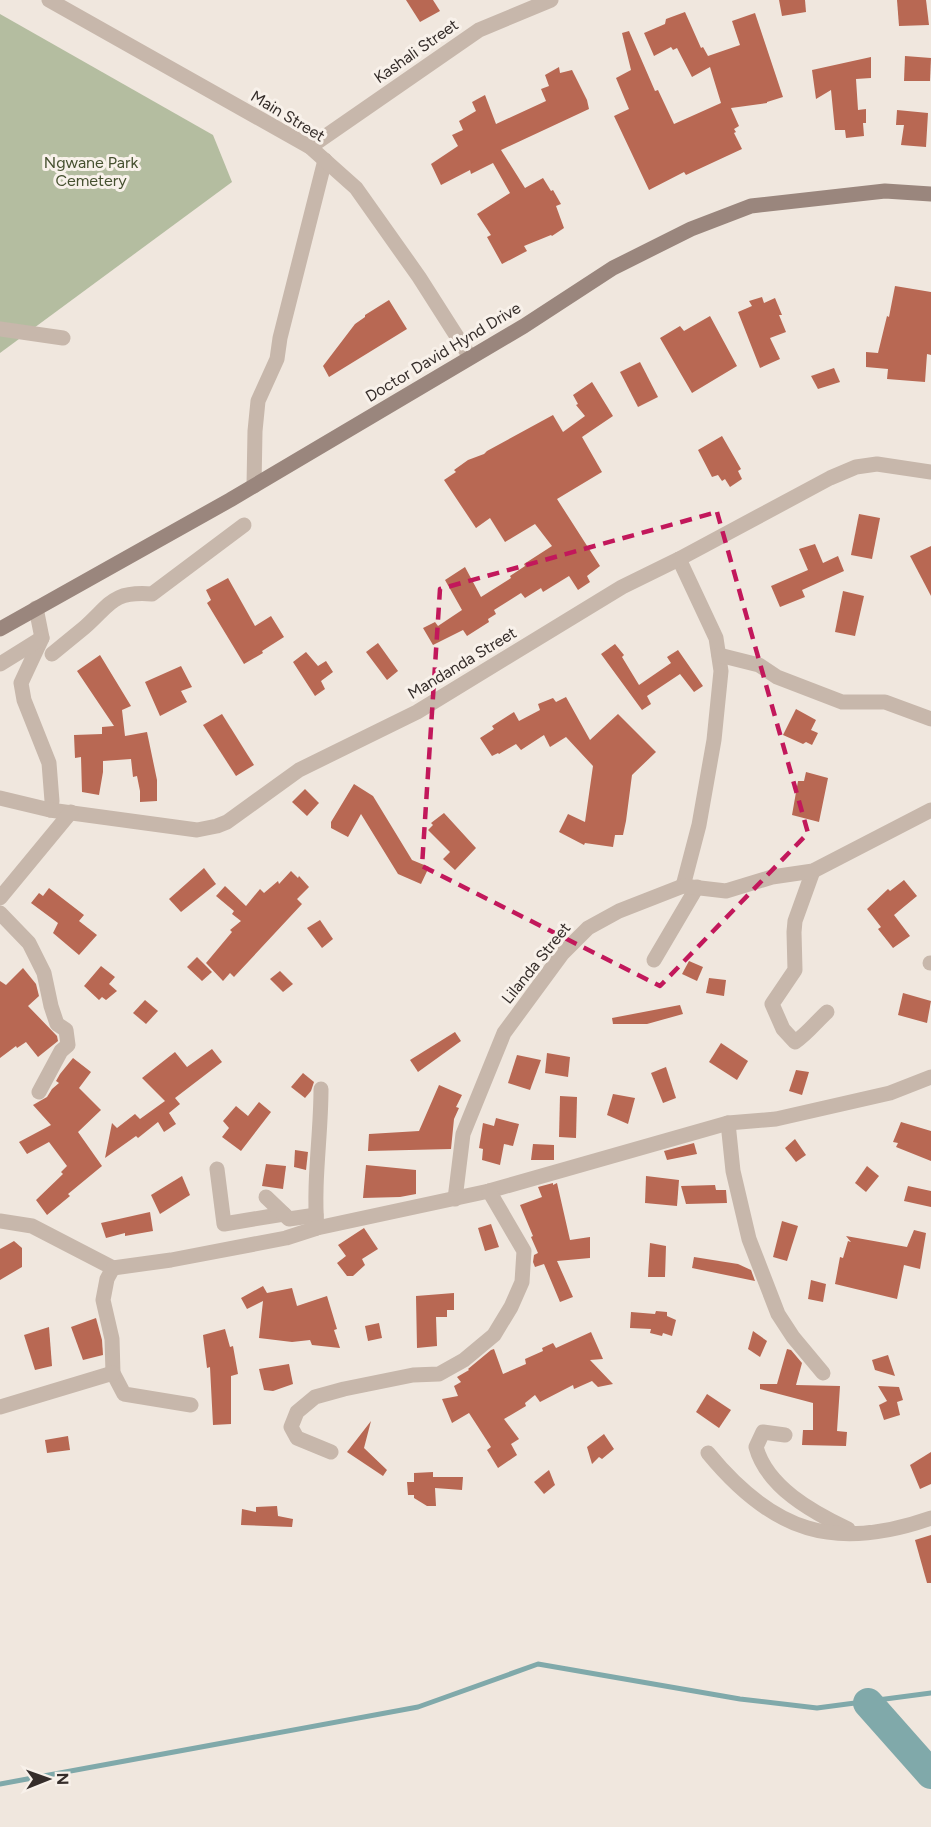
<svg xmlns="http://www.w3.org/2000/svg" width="931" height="1827" viewBox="0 0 931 1827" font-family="Figtree,sans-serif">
<rect width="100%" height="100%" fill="#f0e7de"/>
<polygon fill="#b4bda0" points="0,14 213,135 232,182 0,353"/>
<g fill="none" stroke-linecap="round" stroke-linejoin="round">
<polyline stroke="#80a9aa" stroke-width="5" points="0,1784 418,1707 538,1664 740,1699 817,1708 931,1693"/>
<polyline stroke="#80a9aa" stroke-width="30" points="868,1703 931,1774"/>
</g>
<g fill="#b86853">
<polygon points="406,0 433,0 440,11 420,22"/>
<polygon points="779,0 805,0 806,12 782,16"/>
<polygon points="897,0 926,0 929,25 899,26"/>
<polygon points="685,12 701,48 703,47 708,56 740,45 732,21 755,13 783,97 767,102 767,103 731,108 739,126 734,129 736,132 734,133 742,149 686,175 684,172 649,190 614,116 629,109 616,78 631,70 622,33 629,31 655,91 658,90 674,124 721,103 710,67 692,77 677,48 673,50 671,47 654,56 644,33 665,24 666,19"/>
<polygon points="905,56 931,58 930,81 904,81"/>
<polygon points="871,57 871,78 856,79 858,110 866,109 866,123 863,123 864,136 846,138 845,130 835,130 831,90 816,99 812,70"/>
<polygon points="559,67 560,73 572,70 587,100 589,109 501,150 525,188 543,178 551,191 553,190 561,204 556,206 564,228 552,236 551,235 524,246 527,251 502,264 487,237 491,235 477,214 510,193 493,163 471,174 470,170 441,185 431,164 458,146 452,135 463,130 459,121 476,111 472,102 485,95 496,124 546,101 541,89 549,86 545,75"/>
<polygon points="897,110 928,113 926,147 901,145 904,125 896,125"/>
<polygon points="895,286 931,292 931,355 927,354 925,382 887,379 888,369 866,367 866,352 878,353 887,316 889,317"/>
<polygon points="762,297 764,303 775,298 782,315 779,315 786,332 770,338 780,359 760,368 738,312 752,306 749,301"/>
<polygon points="389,300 407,329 329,377 323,366 355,324 365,317 365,315"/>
<polygon points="710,316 737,366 692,393 660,338 680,326 684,331"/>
<polygon points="640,362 658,397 638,407 620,372"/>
<polygon points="834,368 840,382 818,389 811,376"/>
<polygon points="592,382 613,416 582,437 602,472 557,499 600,566 587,576 590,582 578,590 569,576 543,592 541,588 525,598 521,593 494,610 496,614 488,619 489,622 467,636 463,630 433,645 423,628 435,622 438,626 462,610 445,580 465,567 481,597 511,578 510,576 525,566 524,564 552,546 535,524 505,542 490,518 476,528 444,480 456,472 454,470 468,460 484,454 487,451 553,415 563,432 585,416 576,405 578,404 573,395"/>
<polygon points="722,436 741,469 738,471 742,479 730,487 725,479 722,481 718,475 712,477 698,450"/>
<polygon points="859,514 880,518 872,559 851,555"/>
<polygon points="815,544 823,563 838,556 844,571 802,590 805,597 780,607 771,586 808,570 799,549"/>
<polygon points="931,546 931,596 910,556"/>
<polygon points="228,578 255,626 271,616 284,637 262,651 263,653 244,664 207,603 211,600 206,590"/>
<polygon points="843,591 864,596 855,636 835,632"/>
<polygon points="378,643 398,671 387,680 366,652"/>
<polygon points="615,644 624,655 622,657 639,685 671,663 667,657 678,650 703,686 694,692 680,674 647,696 651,704 642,710 601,654"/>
<polygon points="306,652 318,666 326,661 333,672 321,681 325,689 315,696 293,662"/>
<polygon points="100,655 131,706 122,710 125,736 147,732 157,780 157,801 140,802 140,791 137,776 133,777 131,759 103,761 103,772 99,795 82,792 81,757 75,758 74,735 102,734 102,727 114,726 77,671"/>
<polygon points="181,666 192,687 181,691 187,702 160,716 145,682"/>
<polygon points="566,697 590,740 618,714 656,752 632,775 626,821 623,835 615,835 613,847 585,843 584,845 559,832 568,814 585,822 593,766 566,737 550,747 544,735 521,750 516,744 499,754 498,753 492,756 480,738 494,729 492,726 514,712 519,721 540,710 538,704 553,698 556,702"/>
<polygon points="796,709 816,720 811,730 818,733 812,745 806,742 803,744 783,735"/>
<polygon points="222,714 254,765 236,776 203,725"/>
<polygon points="806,772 828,778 819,822 792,815 798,781 804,781"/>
<polygon points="354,784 373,796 412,860 429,867 421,884 398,874 361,814 348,837 331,828 331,822"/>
<polygon points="305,789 319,803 307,816 292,802"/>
<polygon points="444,813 476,848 455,870 443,859 450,852 428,830 433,825 431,823"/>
<polygon points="204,868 216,884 181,912 169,899"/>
<polygon points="291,871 298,878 299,876 309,887 297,899 302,904 234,977 230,973 223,981 206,963 232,932 230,930 241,921 232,914 234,911 216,896 225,886 246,906 260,889 264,893 278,881 279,884"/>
<polygon points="904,880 917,896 894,915 910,936 893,948 878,929 881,927 867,909 888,889 890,891"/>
<polygon points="49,888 84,915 79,921 97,935 79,955 53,933 58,923 31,903 39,893 43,896"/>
<polygon points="320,920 333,939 322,948 307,928"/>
<polygon points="197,957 212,972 202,981 187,967"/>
<polygon points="689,961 703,967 697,981 682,974"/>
<polygon points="101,966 115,977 109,984 117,991 106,1000 102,997 99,1000 84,986"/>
<polygon points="23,968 36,984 39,996 28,1006 57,1036 58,1041 38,1057 26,1042 17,1048 16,1046 0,1058 0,981 6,985"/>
<polygon points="280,971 293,984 283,992 270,979"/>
<polygon points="709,978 726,980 724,996 706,993"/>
<polygon points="903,993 931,1001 927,1023 898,1015"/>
<polygon points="145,1000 158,1011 146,1024 133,1013"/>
<polygon points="680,1005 683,1014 647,1024 613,1024 612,1018"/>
<polygon points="455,1032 461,1041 418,1072 410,1060"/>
<polygon points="721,1043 748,1061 737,1080 709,1062"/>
<polygon points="212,1049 222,1062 175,1098 180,1104 169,1113 176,1124 164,1132 158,1122 138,1138 136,1136 105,1158 112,1123 117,1128 135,1114 140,1119 165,1101 142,1078 175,1052 187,1067"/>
<polygon points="547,1053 570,1057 568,1077 545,1073"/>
<polygon points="517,1055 541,1060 530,1090 508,1083"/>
<polygon points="73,1058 91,1072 79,1088 101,1110 78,1132 102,1166 68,1194 70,1196 47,1215 36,1200 63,1174 61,1172 67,1166 49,1142 27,1154 19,1142 51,1125 33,1105 47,1097 52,1089 59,1083 56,1081 60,1074"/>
<polygon points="666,1067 676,1098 663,1103 651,1073"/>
<polygon points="796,1070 809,1072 802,1095 789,1091"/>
<polygon points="303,1073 314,1082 311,1091 305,1098 291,1087"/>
<polygon points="439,1085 462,1095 456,1107 459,1108 454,1119 451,1149 368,1151 369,1134 419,1131"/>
<polygon points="613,1094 635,1098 628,1124 607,1115"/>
<polygon points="560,1096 577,1097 576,1138 559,1137"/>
<polygon points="259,1102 271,1112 241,1151 222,1137 229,1128 223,1121 236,1106 248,1116"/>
<polygon points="496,1118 519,1124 513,1146 504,1144 500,1165 482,1160 483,1149 479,1148 483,1123 494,1126"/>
<polygon points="901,1122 931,1131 931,1161 896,1147 898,1143 893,1142"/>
<polygon points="795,1139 806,1155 796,1162 785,1148"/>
<polygon points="694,1143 697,1154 667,1160 664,1151"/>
<polygon points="533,1144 554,1145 554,1160 531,1160"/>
<polygon points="295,1150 308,1152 306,1170 294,1167"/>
<polygon points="266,1164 286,1166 283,1189 262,1186"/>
<polygon points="366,1165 416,1170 416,1194 400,1197 363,1198"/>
<polygon points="867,1166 879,1176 866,1192 855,1183"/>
<polygon points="182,1176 190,1195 160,1214 151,1195"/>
<polygon points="646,1176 679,1180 677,1206 645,1203"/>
<polygon points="553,1183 553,1185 557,1183 570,1240 590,1237 590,1258 557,1261 573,1297 560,1302 544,1264 535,1267 533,1262 534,1255 538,1253 531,1237 533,1236 520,1205 542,1197 538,1187"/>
<polygon points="715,1185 716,1190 726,1190 727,1203 686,1204 681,1186"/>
<polygon points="908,1186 931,1191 931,1207 904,1201"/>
<polygon points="150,1212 153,1231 125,1236 125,1233 106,1238 101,1223"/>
<polygon points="782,1221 798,1226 787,1261 773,1257"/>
<polygon points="491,1224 499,1247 485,1251 478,1228"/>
<polygon points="364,1228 378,1249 362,1259 365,1265 353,1276 347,1276 337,1263 346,1256 338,1245"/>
<polygon points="914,1230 926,1233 920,1269 904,1265 897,1299 835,1284 840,1257 843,1258 848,1241 851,1242 846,1236 907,1247"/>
<polygon points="14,1241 22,1248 22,1267 0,1280 0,1249"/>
<polygon points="650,1243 666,1246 665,1277 648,1277"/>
<polygon points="694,1257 738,1264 751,1270 755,1281 692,1268"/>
<polygon points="811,1280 826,1284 823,1302 808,1299"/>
<polygon points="263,1286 267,1293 292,1288 297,1306 327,1296 337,1329 334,1330 340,1348 312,1345 310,1340 292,1342 259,1338 263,1301 247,1309 241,1298"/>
<polygon points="454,1293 454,1310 447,1310 447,1317 436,1317 437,1346 417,1348 416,1296"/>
<polygon points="656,1311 667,1312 667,1316 676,1320 672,1336 663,1333 662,1336 650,1333 651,1329 630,1328 631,1312 655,1314"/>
<polygon points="96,1318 102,1340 103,1355 83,1360 71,1327"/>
<polygon points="379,1323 382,1338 368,1341 365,1326"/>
<polygon points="49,1327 52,1366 35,1370 24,1335"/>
<polygon points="225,1329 230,1347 233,1346 238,1374 231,1376 231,1424 213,1425 210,1367 207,1368 203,1335"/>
<polygon points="753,1331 767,1341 760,1357 748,1349"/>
<polygon points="591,1332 603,1359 590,1360 613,1384 598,1387 592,1381 574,1389 573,1385 540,1402 535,1395 525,1403 526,1406 504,1419 519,1439 511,1444 517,1455 498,1468 487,1450 491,1447 469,1413 452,1423 442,1399 458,1396 454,1386 461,1382 457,1377 469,1370 468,1369 491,1350 494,1349 503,1374 526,1364 525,1359 543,1351 542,1348 553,1343 556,1348"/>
<polygon points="787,1349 791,1350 802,1363 796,1385 840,1386 837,1431 847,1432 846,1446 802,1445 803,1430 813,1430 813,1403 760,1389 760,1384 777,1384"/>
<polygon points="888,1355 895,1376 875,1370 872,1360"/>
<polygon points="289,1364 293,1384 273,1391 264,1390 259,1369"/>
<polygon points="878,1386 899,1387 903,1400 897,1402 900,1415 884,1420 879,1405 887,1401"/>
<polygon points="707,1394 731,1410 719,1428 696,1412"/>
<polygon points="371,1421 364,1448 387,1470 383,1476 347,1452"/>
<polygon points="604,1434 614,1449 602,1459 599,1457 592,1464 587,1447"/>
<polygon points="68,1436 70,1450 47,1453 45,1440"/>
<polygon points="931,1452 931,1484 920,1489 910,1465"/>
<polygon points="549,1470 555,1485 544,1494 534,1482"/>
<polygon points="433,1472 433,1477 463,1477 462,1490 435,1488 436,1506 427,1506 414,1498 414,1495 408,1495 407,1482 414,1482 414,1473"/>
<polygon points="277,1506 278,1516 293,1519 292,1527 241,1525 242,1509 256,1512 256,1507"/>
<polygon points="931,1535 931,1583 927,1583 915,1540"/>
</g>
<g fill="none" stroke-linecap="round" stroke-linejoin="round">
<g stroke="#c7b7ab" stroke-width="15">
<polyline points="310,147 479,30 551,0"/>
<polyline points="0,329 63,338"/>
<polyline points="254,486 255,431 258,401 277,359 280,338 325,160"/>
<polyline points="679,559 716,638 721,671 714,740 699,825 683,886"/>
<polyline points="36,608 42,638 21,683 24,700 49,763 52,801 50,810"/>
<path d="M52,654C63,645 74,636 85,627C111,604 112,591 152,594L244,525"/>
<polyline points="719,655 759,665 777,677 842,702 885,702 931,719"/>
<polyline points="0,664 42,638"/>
<polyline points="0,798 50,810 197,830 217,826 227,822 299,770 417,712 622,587 679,559 830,478 856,467 877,464 931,472"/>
<path d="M813,871L795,921L794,932L795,970L772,1004L783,1029L795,1042C807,1034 816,1022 827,1012"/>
<polyline points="0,898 71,812"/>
<polyline points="0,913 29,943 44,973 51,1006 57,1024 66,1030 68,1045 61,1051 39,1092"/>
<polyline points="654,960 697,887"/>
<polyline points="930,963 931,963"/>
<polyline points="728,1123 733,1171 749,1239 778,1314 793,1337 823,1373"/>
<polyline points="217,1169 224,1224 284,1214"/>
<polyline points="266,1197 289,1219 316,1215"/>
<polyline points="455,1199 463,1134 504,1033 562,954 588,928 619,911 683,886 726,891 772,877 813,871 931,810"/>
<polyline points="0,1221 32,1226 113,1268"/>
<path d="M317,1228C313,1181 321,1136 321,1089"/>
<polyline points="191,1405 124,1394 113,1373 112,1339 103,1300 107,1279 113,1268 171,1260 286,1238 317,1228 489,1191 728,1123 776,1119 890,1093 931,1077"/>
<polyline points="0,1407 113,1373"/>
<path d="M785,1435L763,1432L756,1447C767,1487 812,1512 848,1529"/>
<polyline points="331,1452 297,1438 291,1427 297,1412 315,1397 344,1389 413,1375 439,1374 464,1360 494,1335 511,1307 522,1282 524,1251 489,1191"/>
<path d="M708,1453C773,1532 834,1552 931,1518"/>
</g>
<polyline stroke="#c7b7ab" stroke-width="15" points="49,0 310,147 356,188 419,277 470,357"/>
<polyline stroke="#9a867d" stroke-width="15" points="0,629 230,500 524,326 613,268 691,229 751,206 885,191 931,194"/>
</g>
<path fill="none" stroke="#c2185b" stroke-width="4.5" stroke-dasharray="12 8" stroke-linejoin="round" d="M717,512L808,833L660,986L422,866L440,589Z"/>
<g text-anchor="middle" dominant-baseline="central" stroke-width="6" stroke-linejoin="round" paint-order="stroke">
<g font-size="16" fill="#352d2a" stroke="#f8f1ea">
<text transform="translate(416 51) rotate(-35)">Kashali Street</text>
<text transform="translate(288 116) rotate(31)">Main Street</text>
<text transform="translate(443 352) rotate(-31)">Doctor David Hynd Drive</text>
<text transform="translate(462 663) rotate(-31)">Mandanda Street</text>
<text transform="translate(536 963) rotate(-51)">Lilanda Street</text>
</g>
<g font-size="16" fill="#465130" stroke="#f8f1ea">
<text x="91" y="162">Ngwane Park<tspan x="91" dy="18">Cemetery</tspan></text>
</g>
</g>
<g transform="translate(48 1779) rotate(89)" stroke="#f8f1ea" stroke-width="4.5" paint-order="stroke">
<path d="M0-4.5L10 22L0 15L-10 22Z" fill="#352d2a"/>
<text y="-9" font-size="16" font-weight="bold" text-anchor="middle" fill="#352d2a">N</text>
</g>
</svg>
